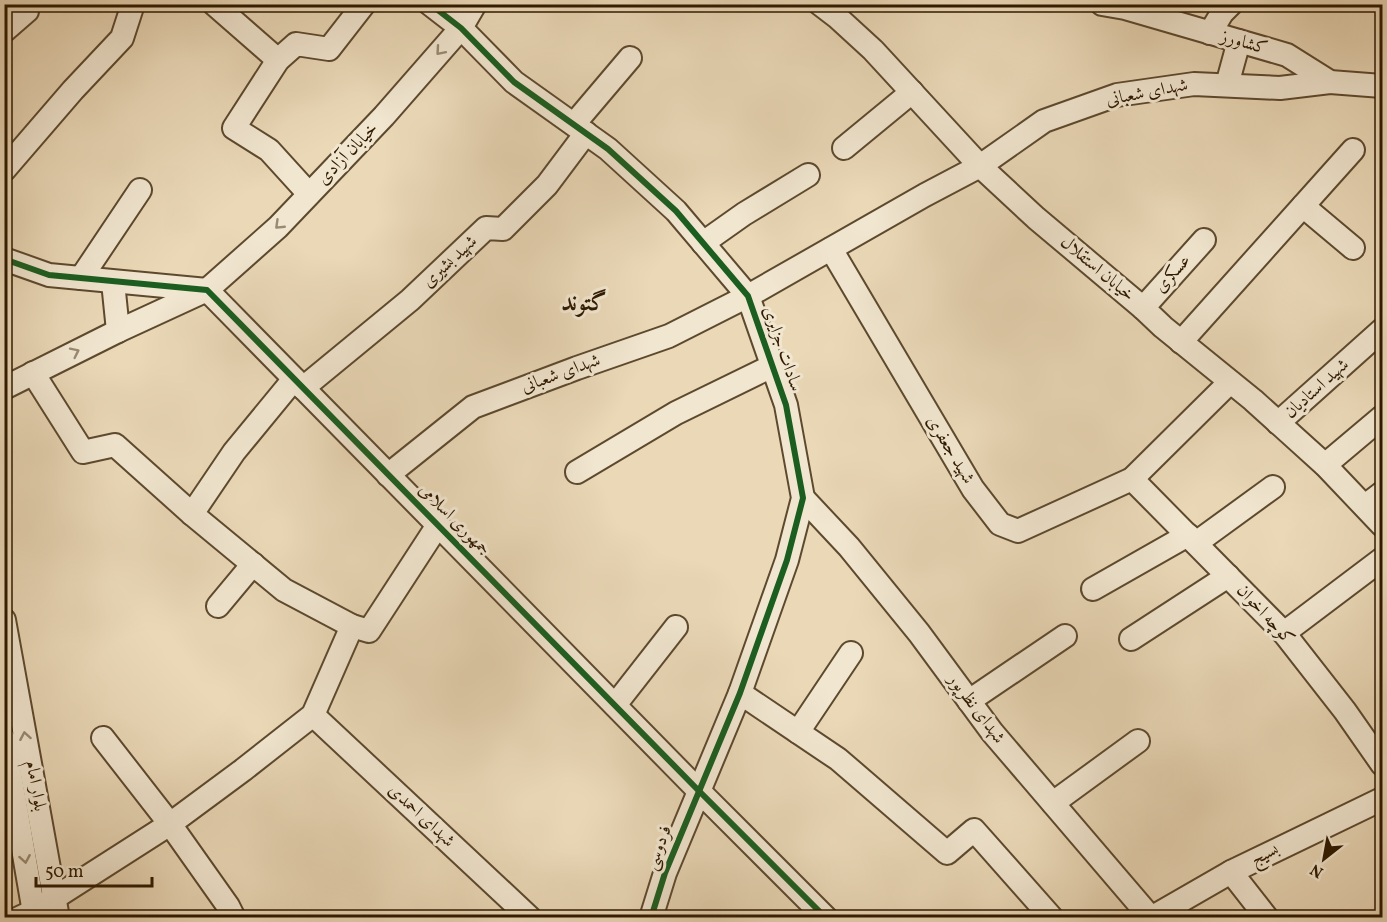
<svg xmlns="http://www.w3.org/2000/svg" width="1387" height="922" viewBox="0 0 1387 922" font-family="Vollkorn,Amiri,serif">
<rect width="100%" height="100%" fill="#ead8b7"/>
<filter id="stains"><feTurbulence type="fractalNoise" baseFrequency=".00333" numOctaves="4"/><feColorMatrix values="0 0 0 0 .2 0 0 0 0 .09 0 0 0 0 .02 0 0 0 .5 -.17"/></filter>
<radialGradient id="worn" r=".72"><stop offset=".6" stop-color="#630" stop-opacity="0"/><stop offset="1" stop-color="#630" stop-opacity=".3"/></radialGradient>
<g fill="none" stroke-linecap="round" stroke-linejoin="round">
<defs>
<g id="minor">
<polyline points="214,4 278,60"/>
<polyline points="430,4 461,28 514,82 608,149 676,211 748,296 786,405 803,498 787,560 740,693 665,873 651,918"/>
<polyline points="820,4 837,17 873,50 980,166 1036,218 1143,308 1163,327 1253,400 1325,465 1382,525"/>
<polyline points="1102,4 1125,8 1287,55 1330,82 1382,86"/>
<polyline points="4,31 27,11"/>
<polyline points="1210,33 1222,13 1231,4"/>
<polyline points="1227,85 1239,41"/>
<polyline points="574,124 630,58"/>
<polyline points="844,148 912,92"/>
<polyline points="4,170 73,90 122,38 133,4"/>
<polyline points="309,194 269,150 234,128 278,60 296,44 329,49 364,4"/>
<polyline points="1303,206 1353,248"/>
<polyline points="703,243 744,214 808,175"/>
<polyline points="831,249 973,489 1000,524 1018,531 1132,479 1230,382"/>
<polyline points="4,259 49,275 207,290 698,790 826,918"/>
<polyline points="81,278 140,190"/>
<polyline points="113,282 118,331"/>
<polyline points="1143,308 1204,240"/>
<polyline points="1181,342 1353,150"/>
<polyline points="33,373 83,452 115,445 192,514 284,590 352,626"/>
<polyline points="4,388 118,331 207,290 278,227 384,116 461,28 475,4"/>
<polyline points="303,388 410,300 486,228 503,229 547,185 586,133"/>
<polyline points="1278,423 1382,330"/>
<polyline points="1325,465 1382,417"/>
<polyline points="577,472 676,413 772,366"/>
<polyline points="388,475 473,407 577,368 669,336 748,296 925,195 980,166 1044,121 1117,95 1194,84 1280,88 1330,82"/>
<polyline points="1132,479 1284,633 1345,711 1382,764"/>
<polyline points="803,498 849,547 919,633 992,732 1151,918"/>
<polyline points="1365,506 1382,493"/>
<polyline points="192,514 234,452 294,379"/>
<polyline points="1196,543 1273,487"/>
<polyline points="1093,589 1188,535"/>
<polyline points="218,606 253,564"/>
<polyline points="4,620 58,918"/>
<polyline points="1284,633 1382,559"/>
<polyline points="1131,639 1228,576"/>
<polyline points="740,693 838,759 947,853 974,830 1052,918"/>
<polyline points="969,701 1065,636"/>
<polyline points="615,705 676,627"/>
<polyline points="313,715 530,918"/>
<polyline points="798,732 851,653"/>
<polyline points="103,738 170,824 228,906 234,918"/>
<polyline points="4,739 35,918"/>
<polyline points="1053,803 1138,741"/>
<polyline points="1231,872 1267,918"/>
<polyline points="19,918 34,911 170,824 243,770 313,715 352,626 369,631 438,525"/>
<polyline points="1151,918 1231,872 1382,799"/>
</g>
</defs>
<use href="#minor" stroke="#5d492e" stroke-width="26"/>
<use href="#minor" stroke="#f1e6d0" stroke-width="22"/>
<defs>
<g id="cycleway">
<polyline points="430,4 461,28 514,82 608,149 676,211 748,296 786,405 803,498 787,560 740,693 665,873 651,918"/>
<polyline points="4,259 49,275 207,290 698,790 826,918"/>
</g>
</defs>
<use href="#cycleway" stroke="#f1e6d0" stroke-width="10"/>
<use href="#cycleway" stroke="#1b5e20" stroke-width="6"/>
</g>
<defs><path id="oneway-chevron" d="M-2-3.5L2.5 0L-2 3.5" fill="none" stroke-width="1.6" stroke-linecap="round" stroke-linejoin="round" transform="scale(1.5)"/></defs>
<g stroke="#998a72">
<use href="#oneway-chevron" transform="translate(440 51) rotate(131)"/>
<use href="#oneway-chevron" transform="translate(279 225) rotate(136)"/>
<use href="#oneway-chevron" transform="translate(75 352) rotate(-26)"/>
<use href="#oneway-chevron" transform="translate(25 736) rotate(-100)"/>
<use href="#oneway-chevron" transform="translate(25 859) rotate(80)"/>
</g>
<g text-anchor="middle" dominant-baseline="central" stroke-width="6" stroke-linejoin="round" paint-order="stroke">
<g font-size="18" fill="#2e1900" stroke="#f1e6d0">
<text transform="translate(1244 43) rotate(16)">کشاورز</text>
<text transform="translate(1147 93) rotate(-11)">شهدای شعبانی</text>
<text transform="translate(348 154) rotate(-46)">خیابان آزادی</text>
<text transform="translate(450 262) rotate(-43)">شهید بشیری</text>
<text transform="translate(1097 269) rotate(40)">خیابان استقلال</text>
<text transform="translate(1173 274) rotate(-48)">عسکری</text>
<text transform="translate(782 349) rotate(71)">سادات جزایری</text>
<text transform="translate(561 374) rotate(-20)">شهدای شعبانی</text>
<text transform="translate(1317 389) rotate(-42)">شهید استادیان</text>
<text transform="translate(950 450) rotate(59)">شهید جعفری</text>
<text transform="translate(454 520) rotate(45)">جمهوری اسلامی</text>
<text transform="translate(1265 615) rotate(47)">کوچه اخوان</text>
<text transform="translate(976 709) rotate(53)">شهدای نظرپور</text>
<text transform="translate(35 786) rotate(80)">بلوار امام</text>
<text transform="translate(421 816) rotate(43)">شهدای احمدی</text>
<text transform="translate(659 848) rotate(-69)">فردوسی</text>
<text transform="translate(1265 855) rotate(-26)">بسیج</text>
</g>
<g font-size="24" font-weight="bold" fill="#2e1900" stroke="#f1e6d0">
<text x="584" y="304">گتوند</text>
</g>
</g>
<rect width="1387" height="922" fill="none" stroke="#ead8b7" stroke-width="24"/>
<rect x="6" y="6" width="1375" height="910" fill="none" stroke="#2e1900" stroke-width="3"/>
<rect x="12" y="12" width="1363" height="898" fill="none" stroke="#2e1900" stroke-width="1.5"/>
<g transform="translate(1324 859) rotate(211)" stroke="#f1e6d0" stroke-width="4.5" paint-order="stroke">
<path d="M0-4.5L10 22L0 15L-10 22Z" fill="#2e1900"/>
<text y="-9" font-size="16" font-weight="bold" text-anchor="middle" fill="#2e1900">N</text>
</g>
<path d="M36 877v9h116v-9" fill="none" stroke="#2e1900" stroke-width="3"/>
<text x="45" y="877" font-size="18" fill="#2e1900" stroke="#f1e6d0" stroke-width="4.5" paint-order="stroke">50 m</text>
<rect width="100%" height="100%" filter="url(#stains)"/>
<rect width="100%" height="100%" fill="url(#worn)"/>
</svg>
